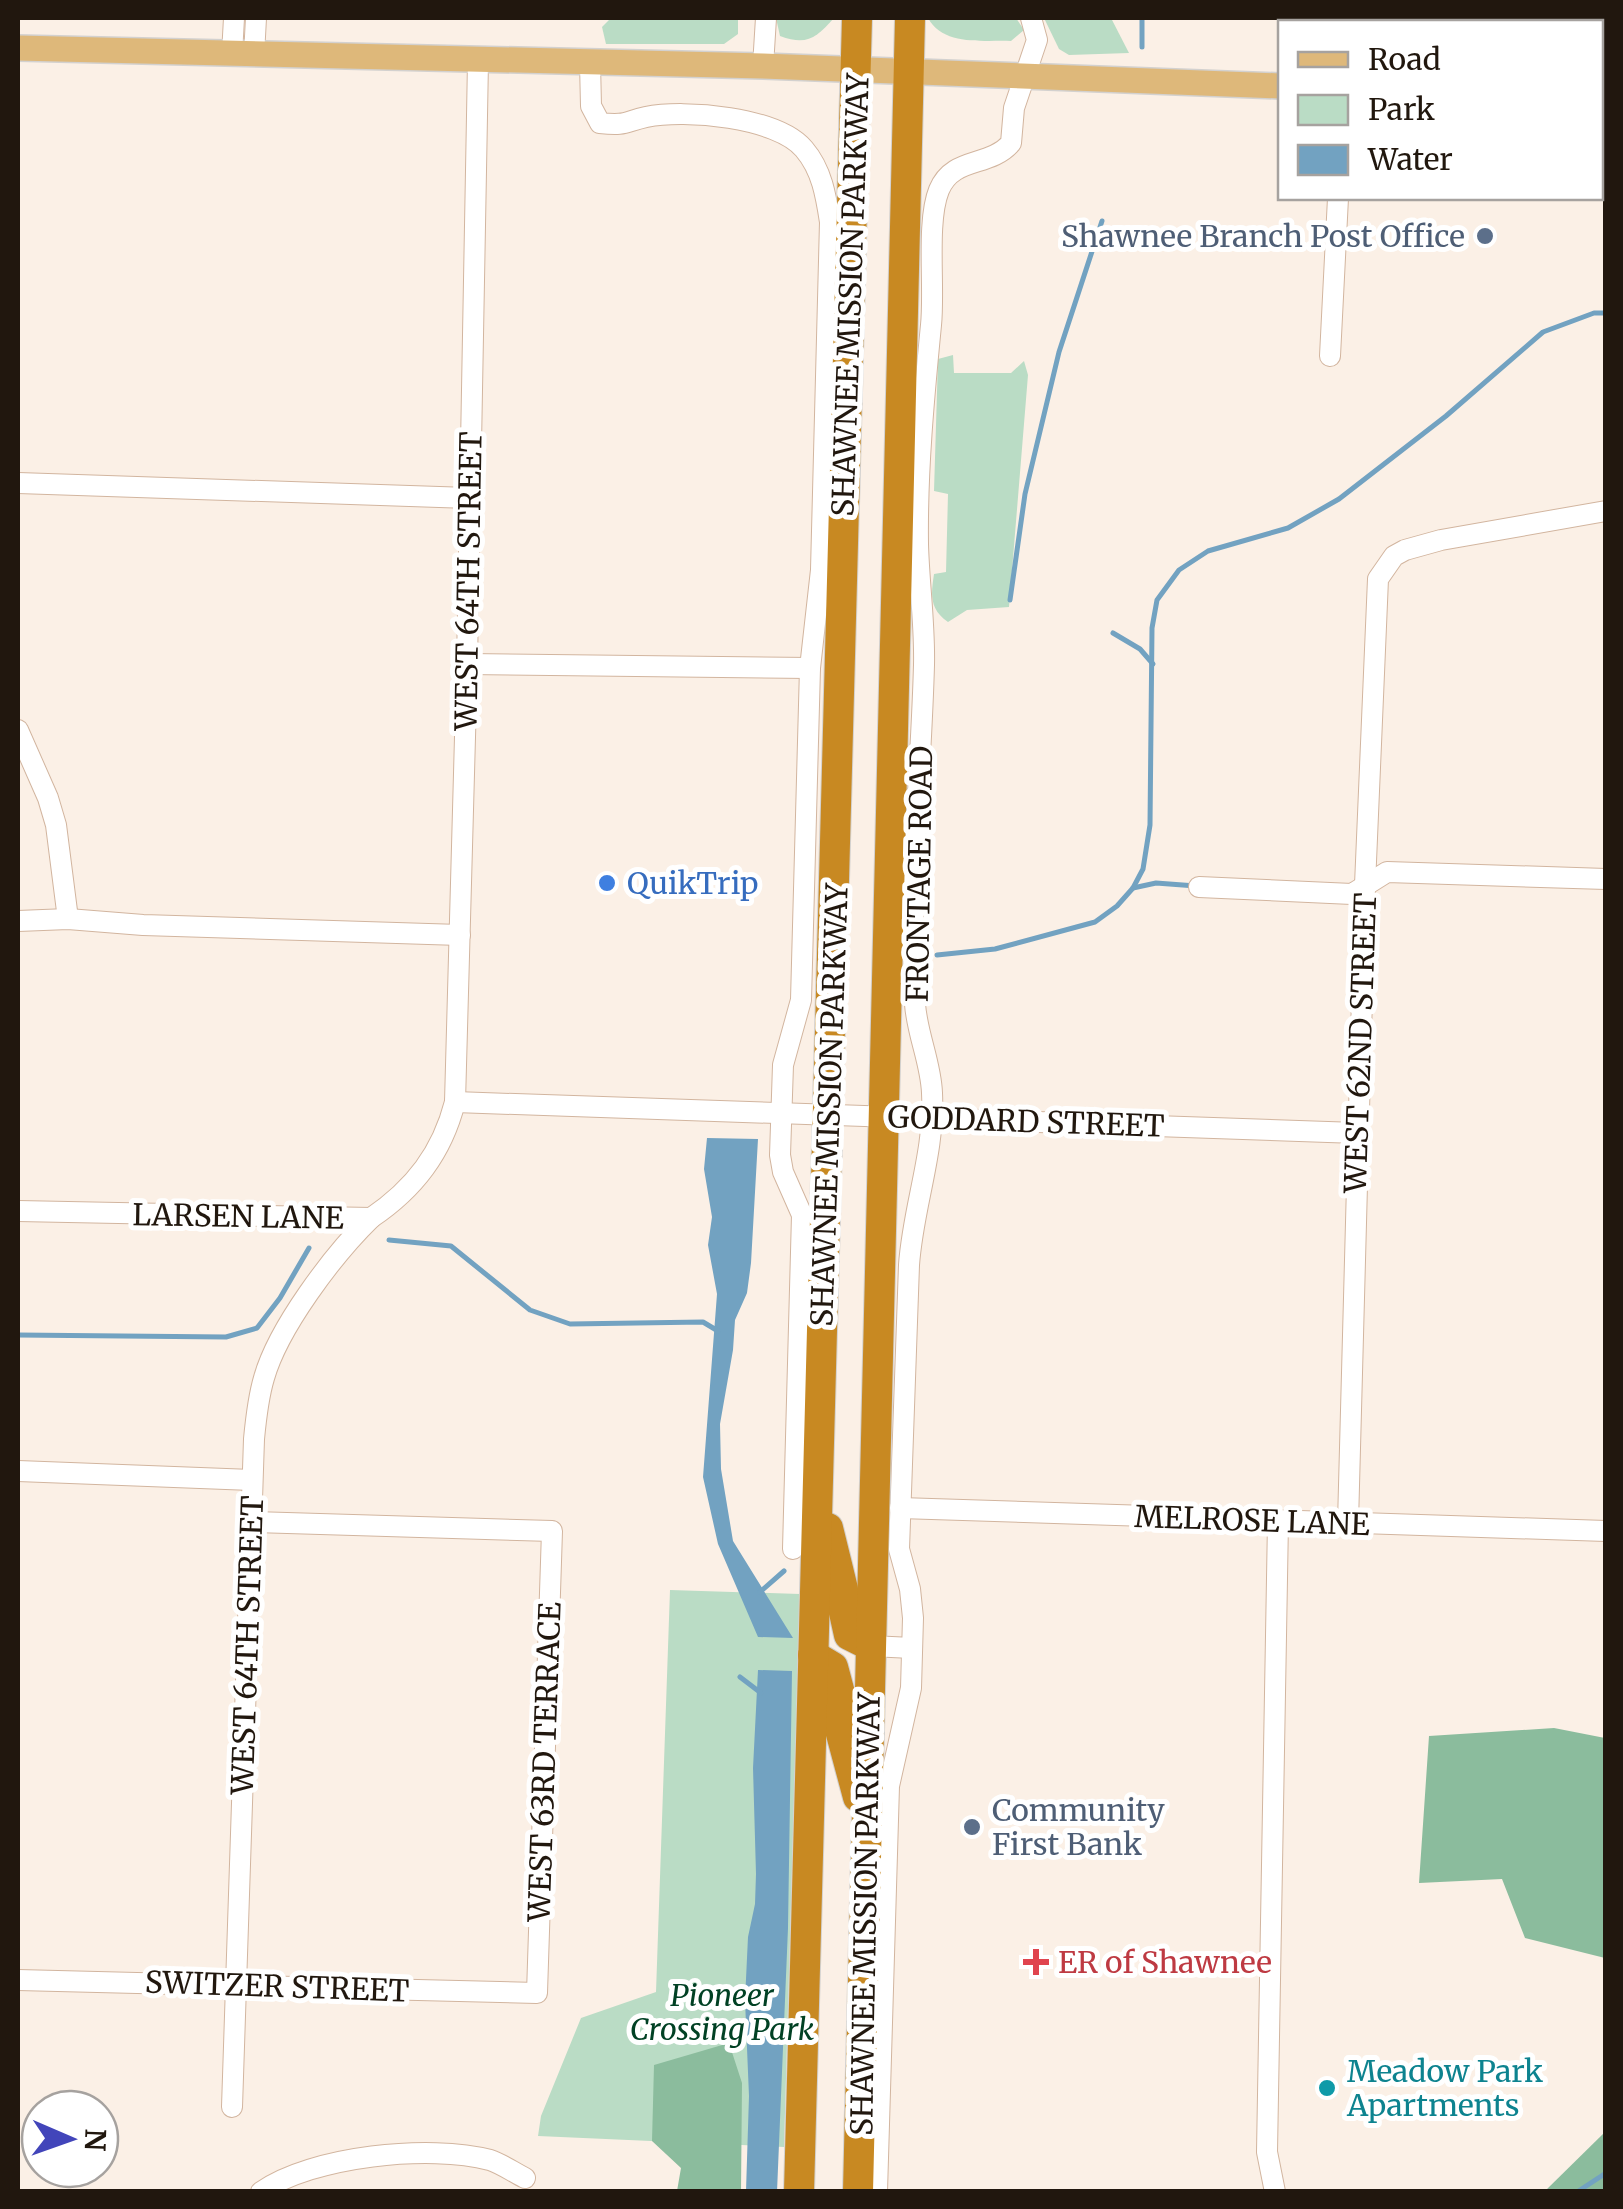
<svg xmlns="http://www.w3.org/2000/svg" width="1623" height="2209" viewBox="0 0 1623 2209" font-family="Merriweather,serif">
<rect width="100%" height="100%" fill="#fbf0e6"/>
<g fill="#badcc5">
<polygon points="611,18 738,18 738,34 724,44 606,44 602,27"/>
<path d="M776,18H834C816,38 807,46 780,36Z"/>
<path d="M928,18H1016L1024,30L1011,41C982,40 943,46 928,18Z"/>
<polygon points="1044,18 1111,18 1129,53 1069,55 1059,49"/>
<path d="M953,355L954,373H1011L1024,361L1028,375L1009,607L967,610L948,622C929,609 931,594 934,574L946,572L948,494L934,491L938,359Z"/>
<polygon points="670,1590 800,1594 784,2147 538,2136 541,2116 581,2018 656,1992"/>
</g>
<g fill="#8bbc9d">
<polygon points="1554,1728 1605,1738 1605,1958 1525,1938 1502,1879 1419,1883 1429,1736"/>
<polygon points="729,2043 742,2083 741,2191 677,2191 681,2168 652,2141 654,2065"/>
<polygon points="1605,2132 1605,2190 1545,2191"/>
</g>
<g fill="#72a2c1">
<polygon points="707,1138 758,1139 751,1263 747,1293 735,1320 733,1350 720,1424 721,1469 733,1541 793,1638 758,1637 718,1544 703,1477 717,1294 708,1245 712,1217 704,1169"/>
<polygon points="758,1670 792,1671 788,1928 777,2192 746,2191 749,2096 745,2000 748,1937 755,1904 756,1874 753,1768"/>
</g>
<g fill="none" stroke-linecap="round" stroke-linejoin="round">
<g stroke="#72a2c1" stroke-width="5">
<polyline points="1142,18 1142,47"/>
<polyline points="1010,600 1025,494 1059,352 1102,221"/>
<polyline points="1113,633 1140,649 1153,664"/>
<polyline points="1133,888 1156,883 1196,886"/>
<polyline points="937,955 995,949 1095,922 1117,906 1133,888 1143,869 1150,825 1152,628 1157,600 1179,570 1208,551 1288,528 1339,499 1446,416 1543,332 1594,313 1606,313"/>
<polyline points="389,1240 451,1246 530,1310 570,1324 703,1322 718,1331"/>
<polyline points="18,1335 226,1337 257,1328 280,1298 309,1248"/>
<polyline points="760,1592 784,1571"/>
<polyline points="740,1677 761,1693"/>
<polyline points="1577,2192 1606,2173"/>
</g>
<defs>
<g id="minor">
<polyline points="1506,18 1507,22"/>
<polyline points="232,54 234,18"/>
<polyline points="254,55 256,18"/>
<path d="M590,63L591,106L600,123C626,126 624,122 646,117C685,109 777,117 804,149C822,170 826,196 830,222L821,570L810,668L801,1000L783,1065L780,1155L783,1172L802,1215L793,1549"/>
<polyline points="763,66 766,18"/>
<polyline points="1330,356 1338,198"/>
<polyline points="18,483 469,498"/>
<polyline points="467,664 810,668"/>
<polyline points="18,730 48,798 56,825 68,919"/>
<polyline points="1199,887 1352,894 1387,872 1606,879"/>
<polyline points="18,921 68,919 143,925 460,935"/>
<polyline points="455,1102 1357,1133"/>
<path d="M18,1211L371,1218C414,1189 442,1153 455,1102L467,664L478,61"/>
<polyline points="18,1471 252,1480"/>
<polyline points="900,1508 1606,1531"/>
<polyline points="1348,1523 1365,885 1378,579 1394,556 1405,550 1441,540 1606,511"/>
<polyline points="871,1646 912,1648"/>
<polyline points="18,1980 537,1993 552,1531 251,1522"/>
<path d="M232,2107L254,1439C256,1418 258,1398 264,1378C278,1328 333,1255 371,1218"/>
<path d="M261,2192C312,2156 430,2144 490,2160C502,2164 513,2172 525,2178"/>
<path d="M877,2192L889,1786L911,1688L913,1618L910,1589L899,1549L909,1265C913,1206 935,1153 932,1093C931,1063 917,1034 915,1004C908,892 921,777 924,665C925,624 919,584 918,544C917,471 924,397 931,325C935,288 926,222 939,190C953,156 989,168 1011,143L1014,108L1037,40L1031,18"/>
<polyline points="1275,2192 1267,2152 1278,1521"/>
</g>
<g id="major">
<polyline points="18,48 763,66 1280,86"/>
<polyline points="1600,95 1606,95"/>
</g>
<g id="highway">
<polyline points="828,1528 843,1589 843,1608 849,1635 871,1646"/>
<polyline points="813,1655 833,1667 841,1697 840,1730 858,1797"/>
<polyline points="799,2192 857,18"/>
<polyline points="858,2192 910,18"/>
</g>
</defs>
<use href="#minor" stroke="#d2b59f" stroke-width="22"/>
<use href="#major" stroke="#d3d1cf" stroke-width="28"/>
<use href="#highway" stroke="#d3d1cf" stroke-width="32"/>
<use href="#minor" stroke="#fff" stroke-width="20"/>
<use href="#major" stroke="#deb87a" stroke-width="25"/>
<use href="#highway" stroke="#c88922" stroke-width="30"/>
</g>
<g fill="#5c6f8a" stroke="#fff" stroke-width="4">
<circle cx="1485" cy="236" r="10"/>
<circle cx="972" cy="1827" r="10"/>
</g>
<circle fill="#3f7fe0" stroke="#fff" stroke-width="4" cx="607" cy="883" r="10"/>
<path fill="#e0444e" stroke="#fff" stroke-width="4" d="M1031 1947h10v10h10v10h-10v10h-10v-10h-10v-10h10z"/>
<circle fill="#0f9aa8" stroke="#fff" stroke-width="4" cx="1327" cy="2088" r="10"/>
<g text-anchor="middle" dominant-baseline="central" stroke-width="10" stroke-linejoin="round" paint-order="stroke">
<g font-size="30" fill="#4e5e75" stroke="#fff" text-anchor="end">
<text x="1465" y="236">Shawnee Branch Post Office</text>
<text x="992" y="1810" text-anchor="start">Community<tspan x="992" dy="34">First Bank</tspan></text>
</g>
<g font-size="30" fill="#21170e" stroke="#fff">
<text transform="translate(850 295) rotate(-88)">SHAWNEE MISSION PARKWAY</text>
<text transform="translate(468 581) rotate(-89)">WEST 64TH STREET</text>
<text transform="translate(919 874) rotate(-89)">FRONTAGE ROAD</text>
<text transform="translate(1360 1043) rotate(-88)">WEST 62ND STREET</text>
<text transform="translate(829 1105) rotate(-88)">SHAWNEE MISSION PARKWAY</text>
<text transform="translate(1026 1121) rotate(2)">GODDARD STREET</text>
<text transform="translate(238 1216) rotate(1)">LARSEN LANE</text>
<text transform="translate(1252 1520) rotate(2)">MELROSE LANE</text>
<text transform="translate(247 1645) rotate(-88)">WEST 64TH STREET</text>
<text transform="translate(544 1762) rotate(-88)">WEST 63RD TERRACE</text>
<text transform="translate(865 1914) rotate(-89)">SHAWNEE MISSION PARKWAY</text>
<text transform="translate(277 1986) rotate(2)">SWITZER STREET</text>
</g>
<g font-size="30" fill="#366cbe" stroke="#fff" text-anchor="start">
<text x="627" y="883">QuikTrip</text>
</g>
<g font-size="30" fill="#be3a42" stroke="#fff" text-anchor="start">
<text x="1058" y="1962">ER of Shawnee</text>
</g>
<g font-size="30" font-style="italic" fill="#014124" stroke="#fff">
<text x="722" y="1995">Pioneer<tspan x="722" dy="34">Crossing Park</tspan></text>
</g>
<g font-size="30" fill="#0d838f" stroke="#fff" text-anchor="start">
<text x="1347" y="2071">Meadow Park<tspan x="1347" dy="34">Apartments</tspan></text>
</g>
</g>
<rect width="1623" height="2209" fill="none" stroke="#21170e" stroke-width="40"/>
<rect x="1278" y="20" width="325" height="180" fill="#ffffff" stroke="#a6a29f" stroke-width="2.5"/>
<rect x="1298" y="52" width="50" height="15" fill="#deb87a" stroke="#a6a29f" stroke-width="2.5"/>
<text x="1368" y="70" font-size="30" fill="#21170e">Road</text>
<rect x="1298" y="95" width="50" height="30" fill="#badcc5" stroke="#a6a29f" stroke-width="2.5"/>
<text x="1368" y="120" font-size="30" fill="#21170e">Park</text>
<rect x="1298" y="145" width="50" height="30" fill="#72a2c1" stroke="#a6a29f" stroke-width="2.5"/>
<text x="1368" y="170" font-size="30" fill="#21170e">Water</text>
<g transform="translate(70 2139) rotate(92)"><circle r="48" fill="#ffffff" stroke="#a6a29f" stroke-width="2.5"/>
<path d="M0-8L18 38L0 25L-18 38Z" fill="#4245ba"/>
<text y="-15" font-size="28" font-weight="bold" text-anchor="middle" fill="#21170e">N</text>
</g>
</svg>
